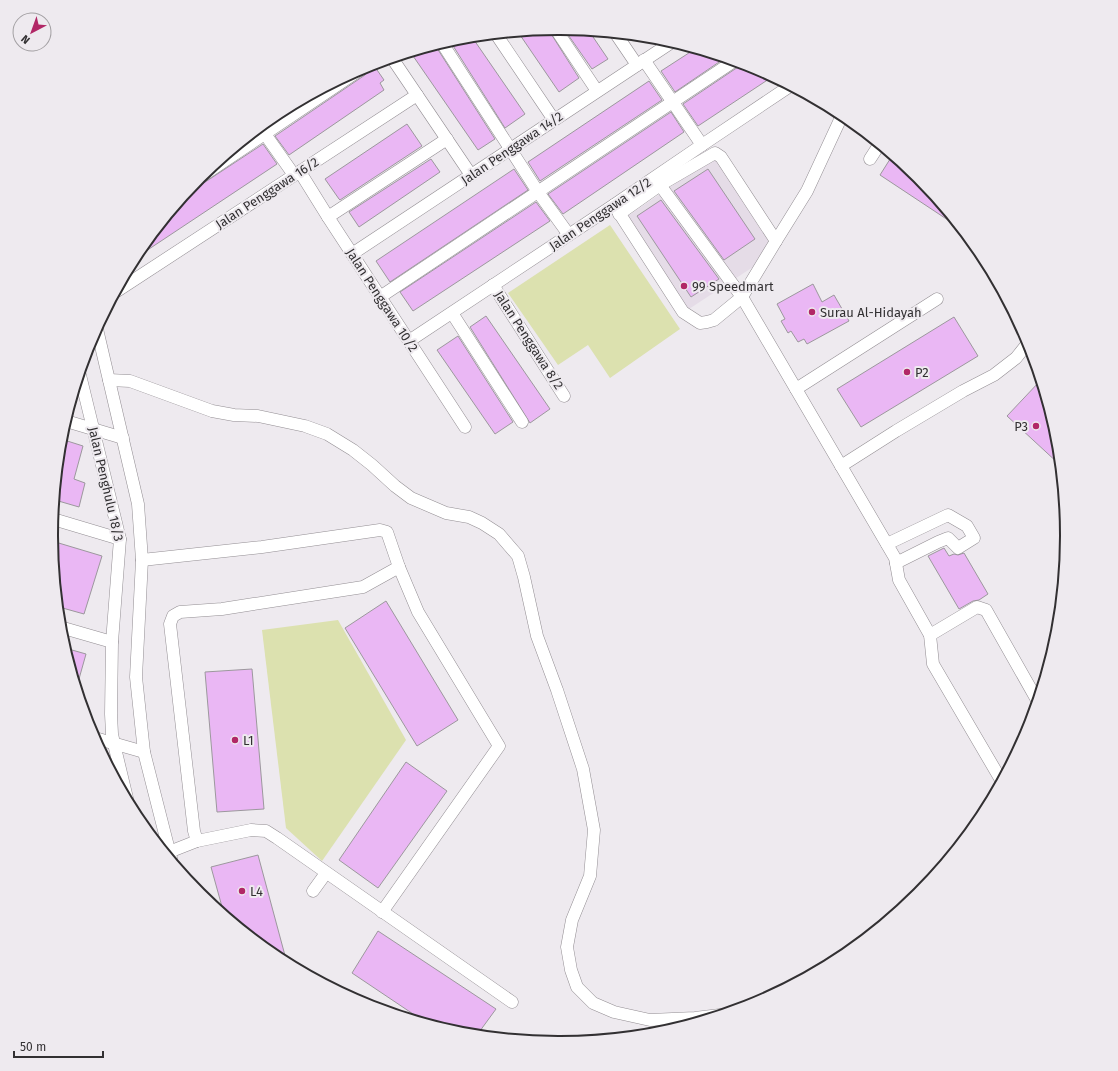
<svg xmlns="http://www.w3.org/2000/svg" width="1118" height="1071" viewBox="0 0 1118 1071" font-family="'Fira Sans',sans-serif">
<rect width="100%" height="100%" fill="#eeeaef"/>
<polygon fill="#e5dce7" points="714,157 770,243 756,265 686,311 625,218"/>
<g fill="#dce1af">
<polygon points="610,225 680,329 610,378 588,345 558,365 508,293"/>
<polygon points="338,620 406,740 322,861 286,828 262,630"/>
</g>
<g fill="#eab7f4" stroke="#9c989d">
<polygon points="548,29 579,78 559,92 518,32"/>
<polygon points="564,29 589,31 608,59 592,69"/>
<polygon points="472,37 525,114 505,128 450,41 460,38"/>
<polygon points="435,45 495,139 478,150 411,53"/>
<polygon points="695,49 725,58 675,92 661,71"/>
<polygon points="741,63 753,67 772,77 698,126 683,104 738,67"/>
<polygon points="375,67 384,80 380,83 384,90 289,155 275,136 365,75 368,71"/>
<polygon points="649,81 662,100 540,181 528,162"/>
<polygon points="298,102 267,123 266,123 277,113"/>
<polygon points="671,112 684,132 563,214 548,194"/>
<polygon points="407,124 422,146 340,200 339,199 325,179"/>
<polygon points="263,144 277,164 137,257 136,256 184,196"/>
<polygon points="892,156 918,177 955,222 954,224 880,175"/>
<polygon points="431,159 440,172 359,227 349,212"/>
<polygon points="514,169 528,190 390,282 376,261"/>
<polygon points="708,169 755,239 724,260 674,191"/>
<polygon points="661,200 719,279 691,297 637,216"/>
<polygon points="536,202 550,221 413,311 400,292"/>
<polygon points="813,284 822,302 834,295 849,321 807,344 804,339 798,342 791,331 788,333 781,321 785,319 777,304"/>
<polygon points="486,316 550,409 530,423 470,327"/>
<polygon points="954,317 978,356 861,427 837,389"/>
<polygon points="458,336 513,422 495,434 437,350"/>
<polygon points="1040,381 1057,437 1059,464 1007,416"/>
<polygon points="61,439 83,446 74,479 85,483 79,507 55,500"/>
<polygon points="52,541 102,556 84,614 59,607"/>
<polygon points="944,548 949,556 954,554 958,555 964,553 988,594 979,600 973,601 959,609 928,556"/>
<polygon points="386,601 458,720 417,746 345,628"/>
<polygon points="65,648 86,654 77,686"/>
<polygon points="252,669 264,809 217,812 205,672"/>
<polygon points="406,762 447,791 378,888 339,860"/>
<polygon points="258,855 287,963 277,957 224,914 211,867"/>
<polygon points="378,931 496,1009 477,1035 460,1033 428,1024 352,973"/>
</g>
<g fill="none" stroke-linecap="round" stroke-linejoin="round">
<defs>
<g id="minor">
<polyline points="555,28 597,91"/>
<polyline points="496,34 554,120"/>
<polyline points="616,34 637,65"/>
<polyline points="442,43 538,192 569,235"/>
<polyline points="392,58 471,175"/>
<polyline points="644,60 702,145"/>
<polyline points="260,127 294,175"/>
<polyline points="870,159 879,145"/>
<polyline points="300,172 328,217 465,427"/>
<polyline points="199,178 361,69"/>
<polyline points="660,185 742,297 895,558 899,580 930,635 933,664 1001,780"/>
<polyline points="614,205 683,312 700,323 707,322 714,320 742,297 776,241 807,191 839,122 841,114"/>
<polyline points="619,214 660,185 715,153 721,157 776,241"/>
<polyline points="328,217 447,139"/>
<polyline points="352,254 672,42"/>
<polyline points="493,285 564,396"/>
<polyline points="117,291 417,95"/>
<polyline points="380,297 734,61"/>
<polyline points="452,313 522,422"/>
<polyline points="97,329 138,504 142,560 136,677 144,752 171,858"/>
<polyline points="409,341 614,205 702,145 790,86"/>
<polyline points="80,375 120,539 112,642 111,714 112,734 115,748 127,798"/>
<polyline points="109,380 130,381 212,411 234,415 258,416 305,426 327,434 353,450 372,465 395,486 411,498 446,513 469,517 482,523 499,534 518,556 524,577 537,636 557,690 583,769 594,830 590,876 572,920 567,947 571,970 577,987 593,1003 614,1012 650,1020 695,1018 720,1015"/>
<polyline points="796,389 937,299"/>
<polyline points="66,421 123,438"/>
<polyline points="841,466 896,431 963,391 994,375 1016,358 1028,343"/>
<polyline points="53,519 120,539"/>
<polyline points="887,544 948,515 967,526 974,538 958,548 948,538 938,542 896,563"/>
<polyline points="142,560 262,547 380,530 387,532 399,567 418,612 499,746 382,912"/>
<polyline points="60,627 112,642"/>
<polyline points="930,635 977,607 986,610 1037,700"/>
<polyline points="95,738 144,752"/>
<polyline points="197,841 194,831 170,624 173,616 180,612 222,609 363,587 399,567"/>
<polyline points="169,852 197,841 251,830 266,831 277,838 512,1002"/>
<polyline points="313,891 326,873"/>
</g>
</defs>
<use href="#minor" stroke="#938e93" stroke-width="13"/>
<use href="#minor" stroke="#fff" stroke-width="12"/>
</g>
<g fill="#b12766" stroke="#eeeaef" stroke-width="1.5">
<circle cx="684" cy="286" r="4"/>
<circle cx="812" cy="312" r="4"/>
<circle cx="907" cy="372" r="4"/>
<circle cx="1036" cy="426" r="4"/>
<circle cx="235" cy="740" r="4"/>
<circle cx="242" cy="891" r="4"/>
</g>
<g text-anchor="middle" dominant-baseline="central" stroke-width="4" stroke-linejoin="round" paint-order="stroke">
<g font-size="13" fill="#323032" stroke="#eeeaef">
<text transform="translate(512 148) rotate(-34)">Jalan Penggawa 14/2</text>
<text transform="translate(267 193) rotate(-33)">Jalan Penggawa 16/2</text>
<text transform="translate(600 214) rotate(-34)">Jalan Penggawa 12/2</text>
<text transform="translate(382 300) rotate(57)">Jalan Penggawa 10/2</text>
<text transform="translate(529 340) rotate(57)">Jalan Penggawa 8/2</text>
<text transform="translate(106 484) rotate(77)">Jalan Penghulu 18/3</text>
</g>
<g font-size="13" fill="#323032" stroke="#eeeaef" text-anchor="start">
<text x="692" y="286">99 Speedmart</text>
<text x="820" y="312">Surau Al-Hidayah</text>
<text x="915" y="372">P2</text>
<text x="1028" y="426" text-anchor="end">P3</text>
<text x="243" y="740">L1</text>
<text x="250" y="891">L4</text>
</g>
</g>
<path d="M0 0H1118V1071H0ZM558 35H560A500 500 0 0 1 1060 535V536A500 500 0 0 1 560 1036H558A500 500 0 0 1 58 536V535A500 500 0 0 1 558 35Z" fill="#eeeaef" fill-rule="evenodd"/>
<path fill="none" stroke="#323032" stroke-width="2" d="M558 35H560A500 500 0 0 1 1060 535V536A500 500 0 0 1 560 1036H558A500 500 0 0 1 58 536V535A500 500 0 0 1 558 35Z"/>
<g transform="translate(32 32) rotate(221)"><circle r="19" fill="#eeeaef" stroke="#a3a0a3"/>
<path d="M0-3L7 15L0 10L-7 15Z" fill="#b12766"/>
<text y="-6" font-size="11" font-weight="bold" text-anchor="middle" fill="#323032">N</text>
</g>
<path d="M14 1051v6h89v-6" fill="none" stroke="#323032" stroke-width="2"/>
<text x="20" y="1051" font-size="12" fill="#323032" stroke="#eeeaef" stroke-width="3" paint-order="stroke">50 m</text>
</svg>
